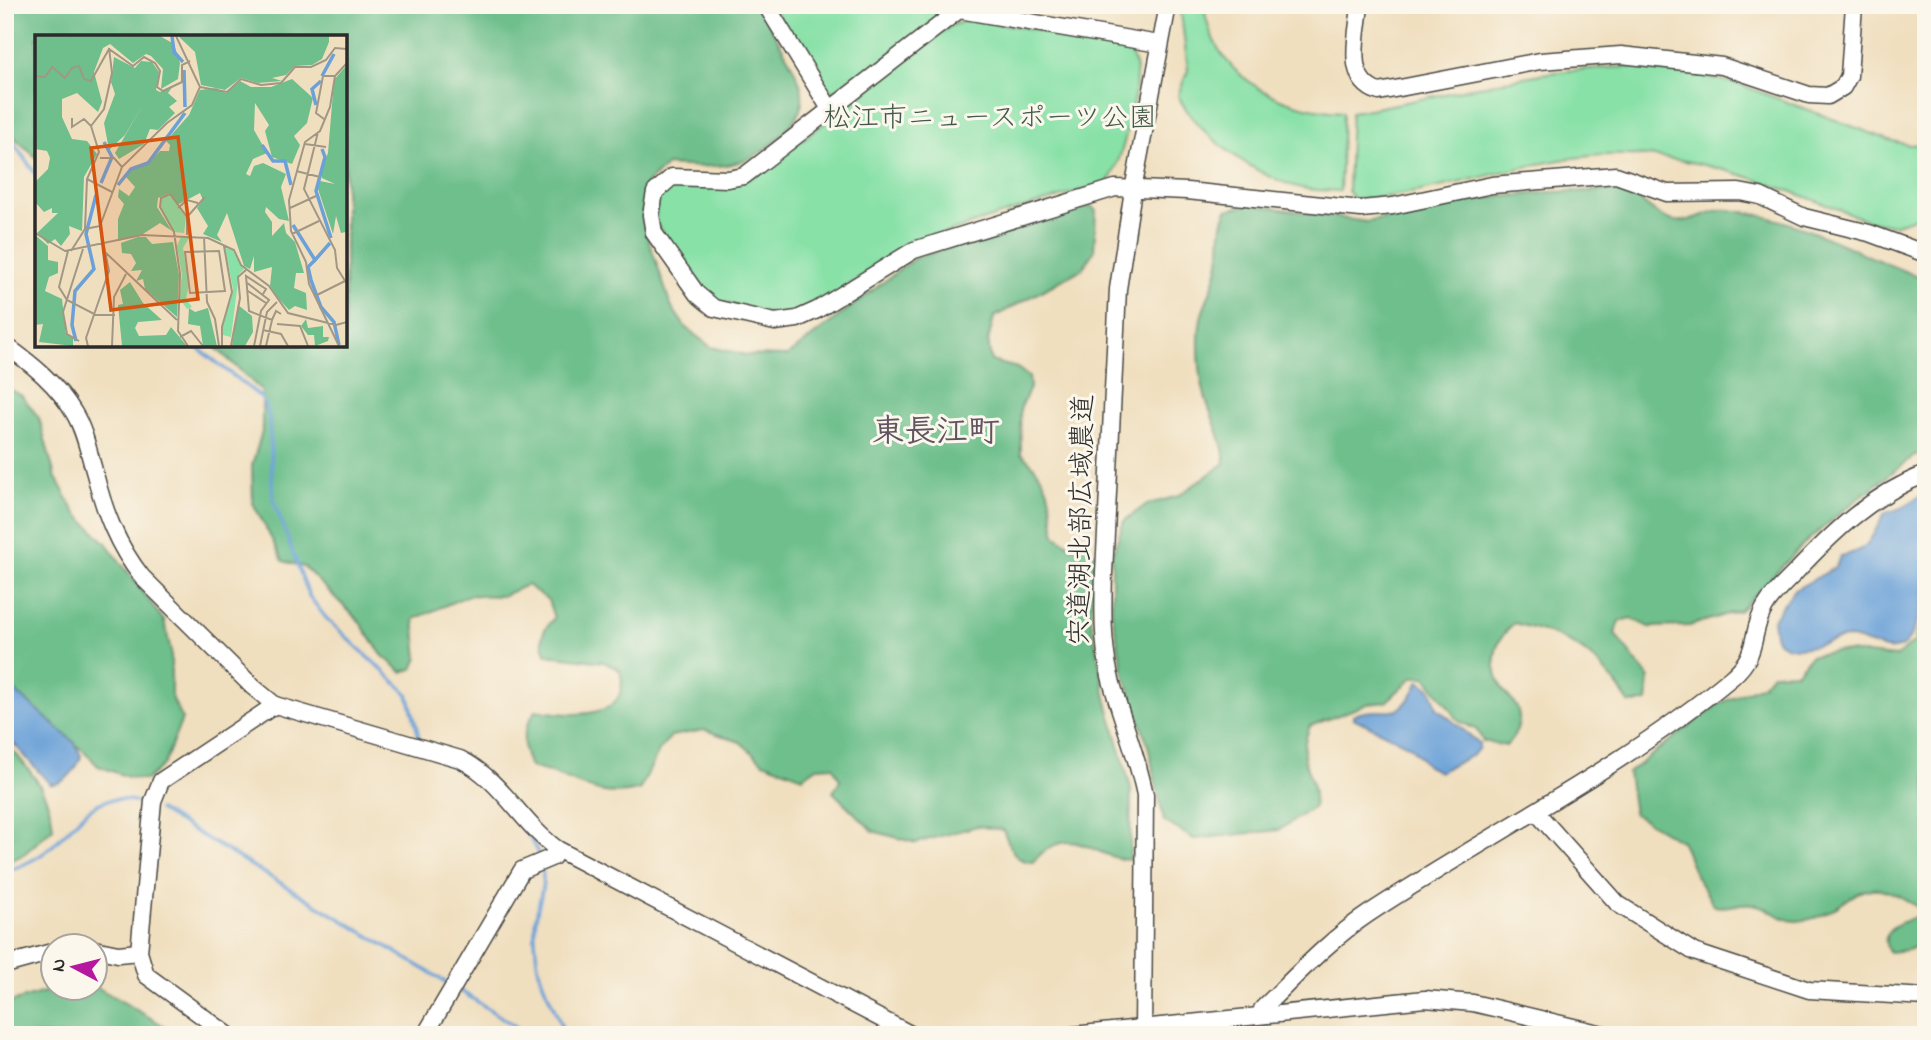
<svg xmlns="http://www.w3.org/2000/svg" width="1931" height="1040" viewBox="0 0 1931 1040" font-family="'Indie Flower','Klee One',sans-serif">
<rect width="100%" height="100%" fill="#fbf7ec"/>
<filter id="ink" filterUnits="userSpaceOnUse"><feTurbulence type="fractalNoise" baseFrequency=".0143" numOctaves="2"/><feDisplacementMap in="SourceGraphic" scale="14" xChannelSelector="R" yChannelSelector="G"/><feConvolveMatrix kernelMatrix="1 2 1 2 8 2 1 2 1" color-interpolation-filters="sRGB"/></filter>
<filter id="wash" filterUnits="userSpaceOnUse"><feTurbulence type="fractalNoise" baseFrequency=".00686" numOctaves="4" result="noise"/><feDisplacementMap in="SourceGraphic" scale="28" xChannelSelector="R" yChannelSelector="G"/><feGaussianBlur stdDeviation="1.57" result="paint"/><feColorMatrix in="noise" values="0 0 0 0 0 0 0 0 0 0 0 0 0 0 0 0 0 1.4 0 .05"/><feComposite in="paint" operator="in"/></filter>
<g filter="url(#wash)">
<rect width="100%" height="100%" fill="#f0dfbf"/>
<g fill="#88e1a7" stroke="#5a8669" stroke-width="2">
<polygon points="771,5 942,5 940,17 841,92 824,89"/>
<path d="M1180,5H1204C1212,76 1279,109 1343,112L1340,191C1328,190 1314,191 1302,188C1260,179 1195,134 1178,95L1188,70Z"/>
<path d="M971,19L1115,42L1130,50C1132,57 1136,65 1136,72C1137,93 1121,171 1106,183C1044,203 978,219 917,244C877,259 828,309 791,314C764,318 732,304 707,298L655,222L657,197L668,185L758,174L952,25Z"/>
<path d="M1632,67L1699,75L1741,85L1889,140L1908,145L1926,144V214L1893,225L1870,221C1772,185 1679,142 1573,158C1500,168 1427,197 1354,199L1348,191L1351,112C1410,103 1466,88 1525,77C1560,70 1596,68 1632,67Z"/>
</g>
<g fill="#6ebf8c" stroke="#4c755c" stroke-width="2">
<path d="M5,5H758C768,24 800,73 802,92C804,110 796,118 786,130C751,171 715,168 667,165L647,183L643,223L671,306L686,328L711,347L746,355L787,356L915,258L1091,206L1096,211L1094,251L1082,269L994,317L988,341L991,361L1017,368L1029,377L1030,388L1020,409L1021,454C1050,477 1051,499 1055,535L1071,546L1087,547L1095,554L1091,620L1106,698L1131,789L1130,860C1094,859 1070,819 1033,862C1013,862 1010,846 1003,830L977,826L916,843L873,831L833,792L840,780L833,766L817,767L803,777L763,762L740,742L705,730L671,736L659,751L640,789C593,803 573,775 530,767C520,745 522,730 536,710C569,716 633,722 620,670L604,662L547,655C539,638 541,632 554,618L548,600L527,585L502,596L469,595L414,619L418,658L413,669L402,672L382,655L359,621L304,567L283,561L253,503L252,466L262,431V391L213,345H345V37H37L36,157L17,140L5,121Z"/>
<path d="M1627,190C1641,200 1663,224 1682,221C1698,220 1712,208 1729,210C1800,217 1859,256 1926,279V452L1913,457L1860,497L1807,541L1740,610L1689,626L1649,627L1631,618L1619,621L1615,634L1649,678L1647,702L1629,703C1595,651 1573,638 1514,623C1494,641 1489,663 1502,688C1506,696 1516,702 1518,711C1522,725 1515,736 1506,746L1483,741L1477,730L1459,721L1426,677H1413L1386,702L1367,704L1310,726C1293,769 1317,768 1314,807L1279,830L1194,839L1164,821L1148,745L1124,674L1112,613V555L1124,521L1146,505L1178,496L1225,463C1223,431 1205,411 1201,377C1199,360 1198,335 1201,318C1206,299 1216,282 1219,262C1222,244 1218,227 1227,210L1250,204L1367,222L1468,200L1550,192Z"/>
<polygon points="5,386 22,396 39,418 55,476 75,512 106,543 164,621 171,651 171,695 182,719 164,764 146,780 128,777 98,766 85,752 5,689"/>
<path d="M1926,609V942L1908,950L1889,952C1877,929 1899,923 1918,916L1920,909C1851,859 1856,917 1797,921C1782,922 1767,905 1752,904C1739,902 1729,909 1715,906L1696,877L1682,842L1634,814L1628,773L1718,704L1762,685L1772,673L1797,672L1810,656L1837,651L1896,657L1914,642Z"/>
<path d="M5,741C29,770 50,790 53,828L23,855L5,863Z"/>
<polygon points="95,986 180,1035 5,1035 5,1004 57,988"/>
</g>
<g fill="#6ba1d8" stroke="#4b6682" stroke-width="2">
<path d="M1926,492C1926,530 1931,617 1905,644C1887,659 1867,638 1848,638C1828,639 1799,656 1780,643C1774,640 1774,625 1773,619L1793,591L1836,567L1840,556C1873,550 1870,537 1885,513L1902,508Z"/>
<path d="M1419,681L1431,689L1437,708L1479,743V748L1473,755L1439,772L1427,766L1410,746L1353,718V715C1390,702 1396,729 1419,681Z"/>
<path d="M5,682L75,743L81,756C77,769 64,786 50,784L5,734Z"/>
</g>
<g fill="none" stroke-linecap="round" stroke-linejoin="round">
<g stroke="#6ba1d8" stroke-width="3.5">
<polyline points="5,131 37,176"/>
<polyline points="194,345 262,398 269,416 273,499 309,596 326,618 408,694 420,741"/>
<polyline points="443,762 465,771"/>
<polyline points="480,781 529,836 540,857"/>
<polyline points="159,810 449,984"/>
<path d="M542,868C546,889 536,906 535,926C534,937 536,949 537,959C540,986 557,1008 564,1035"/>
<path d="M5,872C20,866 36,860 49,849C83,819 95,784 149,806"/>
<polyline points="456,988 529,1035"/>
</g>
</g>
</g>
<g filter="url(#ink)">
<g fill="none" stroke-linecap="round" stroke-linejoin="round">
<defs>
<g id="minor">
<polyline points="766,5 830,109"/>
<polyline points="954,5 959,10 1159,44"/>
<path d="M1360,5C1358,34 1343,81 1379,92L1540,61L1621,55L1722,66L1809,95L1828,96L1843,87L1849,76L1854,5"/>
<polyline points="959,10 744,176 728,179 672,177 655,192 651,215 654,233 697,294 714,308 775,322 797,319 817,310 914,250 1115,188 1187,191 1361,209 1393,206 1492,185 1616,175 1667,193 1739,192 1760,196 1804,217 1869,233 1926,254"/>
<path d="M5,345C32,364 57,384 74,413C85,431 89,454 95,474C105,513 117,545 142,577L253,687L275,705L460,759C501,779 521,823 557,849L912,1035"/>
<polyline points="1537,813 1618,904 1694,952 1809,990 1926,997"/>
<polyline points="94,949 118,954 139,952"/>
<polyline points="5,965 52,952"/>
<path d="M1262,1014V1009C1296,976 1329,940 1368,914C1489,834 1620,770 1732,677C1761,652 1749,633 1765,607C1772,595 1783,585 1793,575C1832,533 1871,495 1926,474"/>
<polyline points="228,1035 146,975 139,952 153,801 161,781 275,705"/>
<polyline points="425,1035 522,870 553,857 557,849"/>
<polyline points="1073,1035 1425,999 1473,1003 1607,1035"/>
<path d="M1143,1035L1145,795C1137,754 1120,716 1110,676C1102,642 1103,608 1104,573L1118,289L1133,190L1168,5"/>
</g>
</defs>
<use href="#minor" stroke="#494641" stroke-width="19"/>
<use href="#minor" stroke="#fff" stroke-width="16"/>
</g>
</g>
<g text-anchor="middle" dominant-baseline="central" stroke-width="6" stroke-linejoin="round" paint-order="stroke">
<g font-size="28" fill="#42584a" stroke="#fbf7ec">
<text x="990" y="119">松江市ニュースポーツ公園</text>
</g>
<g font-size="28" fill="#2b2b2b" stroke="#fbf7ec">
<text transform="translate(1083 520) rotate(-89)">宍道湖北部広域農道</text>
</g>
<g font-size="32" font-weight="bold" fill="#615462" stroke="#fbf7ec">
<text x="936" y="433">東長江町</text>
</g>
</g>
<g transform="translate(35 35)">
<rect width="312" height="312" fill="#f0dfbf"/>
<path d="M135,160L151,182L149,198L139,197L125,172L126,163ZM146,202L154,203L148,213L154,249L151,264L157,272L152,274L144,263L147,240L142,211ZM190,213L197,214L209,234L204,239L196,302L188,300L187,293L198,254Z" fill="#88e1a7"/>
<path d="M0,1H125L139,9L145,28L143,44L126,54L128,34L116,21L111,19L98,28L75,9L68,13L59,37L67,67L63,77L42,58L27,64V82L37,104L52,106L62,119L49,142L47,196L34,191L35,199L26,211L20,204L13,209L2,198L23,178H17V173L9,177L0,167V147L13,134L15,123L12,116L0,114ZM143,1H294V7L287,24L277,30L260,31L251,40L237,43L247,46L223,48L206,43L190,55L166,50L160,17ZM79,22L100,33L106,26L117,27L124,37L121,55L125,57L138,51L133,58L142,66L134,72L140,78L123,95L115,94L109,109L84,124L80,118L110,66L90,100L74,115L69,88L80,59L76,47ZM311,31V197L306,198L301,181L298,199L282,151L285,146L300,149L287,143L286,135L293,118L299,45ZM257,44L278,63L272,88L259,101L265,110L257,129L237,122L230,96L234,90L220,68L219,95L232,118L218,124L211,139L215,141L219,131L228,128L251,139L246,152L254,186L244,184L231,172L230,177L237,187V201L249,188L251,198L260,207L269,238H261L259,253L271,258L272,275L260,271L254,275L243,263L235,251L237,232L219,237V221L215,234L209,231L192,178L182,200L187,207L168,199L173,191L162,173L168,165L165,158L142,170L135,158L123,163L122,172L137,196L125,188L108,199L83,206V184L89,169L83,162L84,154L94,161L100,152L91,142L99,131L113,128L125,116H134L135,110L131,106L154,80L165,55L181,53L191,58L205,46L216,52H236ZM0,200L13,211V225L23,227V238L14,242L10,256L27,264L31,299L38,303V311L4,307L8,289L0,290ZM103,202H111L117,209L138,207L144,240L142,282L110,254L108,244L101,246L107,235L96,236L101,228L96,219L87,218L86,208ZM95,247L108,268L127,285L103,287L100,293L104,301L131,300L136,292L152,311H87L83,270L88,269L85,255ZM203,270L217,281L218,297L210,311H197ZM154,273L160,277L173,273L182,311H168L165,291L153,289ZM271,284L273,293L288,291V302H294L293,306L280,311L279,300H273L266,291Z" fill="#6ebf8c"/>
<path fill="none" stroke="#6ba1d8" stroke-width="3.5" d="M137,1L139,17L148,27M149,35L150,72M287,41L299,19M281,70L277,54L286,46M227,110L238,126H250L256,150M287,114L290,122L281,156L296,203M66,148L77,122L69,107M83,150L96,134L113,128L150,78M258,190L280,225L295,208M280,225L273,232L276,245L286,272L299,287L304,310M41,306L37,290L40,256L59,234L51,199L61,160"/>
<path fill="none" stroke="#a19784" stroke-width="2" d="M0,41L10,42L17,32L30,43L37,33L44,31L49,44L56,46L74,14L98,31L109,22L120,28L125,36L122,52L128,56L147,47V30L155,26M165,52L192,57L206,44L226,50L246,48L260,32H276L291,25L300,13L312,14M37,83V92L49,84L56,91L64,117L52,144L77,157M289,84L281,78L288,41H300M56,91L69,74L77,38L74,13M283,97L269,154L300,215L302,233L312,249M270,109L291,112M65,123H79L87,132M261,136L285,142M143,173L152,165L163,168M255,173L281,161M152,182L135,159L126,163L125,172L139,197L145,239L143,296L153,311M50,194L52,144M0,198L30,216L107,200L173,203L199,215L206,230L234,251L253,278L301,290L312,287M257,199L284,186M152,200V182L170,162M169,202L172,267L180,284L184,311M33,216L24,252L32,265L61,280H80M36,216L50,194L65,191M184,216L190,256L155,258L150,217ZM71,218L142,285M211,247L234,265L226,276L219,311M213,256L231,268M228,259L231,254L211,241L214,276L237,285L241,276L246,279M280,261L310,246M242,289L265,291L273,311M228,295L246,299L253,311M145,302L156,296L168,311M44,306L32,299L28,277L48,214M53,311L51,303L74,236L65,191L87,132L132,88L157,70L165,52L141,1M77,311L79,262L91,239M187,311V292L197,257L189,211M196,311L205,263L203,242L212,234M225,311L232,277L242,267M231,311L237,285M304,311L274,249L271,227L256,196L254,165L270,107L285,96L295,72L300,41L312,28"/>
<path fill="#d5540f" fill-opacity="0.15" stroke="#d5540f" stroke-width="3.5" d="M143,102L163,264L76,275L56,113Z"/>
<rect width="312" height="312" fill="none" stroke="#2b2b2b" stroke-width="3.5"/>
</g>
<rect width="1931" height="1040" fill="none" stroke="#fbf7ec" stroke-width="28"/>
<g transform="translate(74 967) rotate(277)"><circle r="33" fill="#fbf7ec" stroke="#a8a59f" stroke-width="2"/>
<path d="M0-5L12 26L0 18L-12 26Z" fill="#b5179e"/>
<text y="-10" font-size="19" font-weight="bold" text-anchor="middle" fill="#2b2b2b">N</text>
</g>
</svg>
